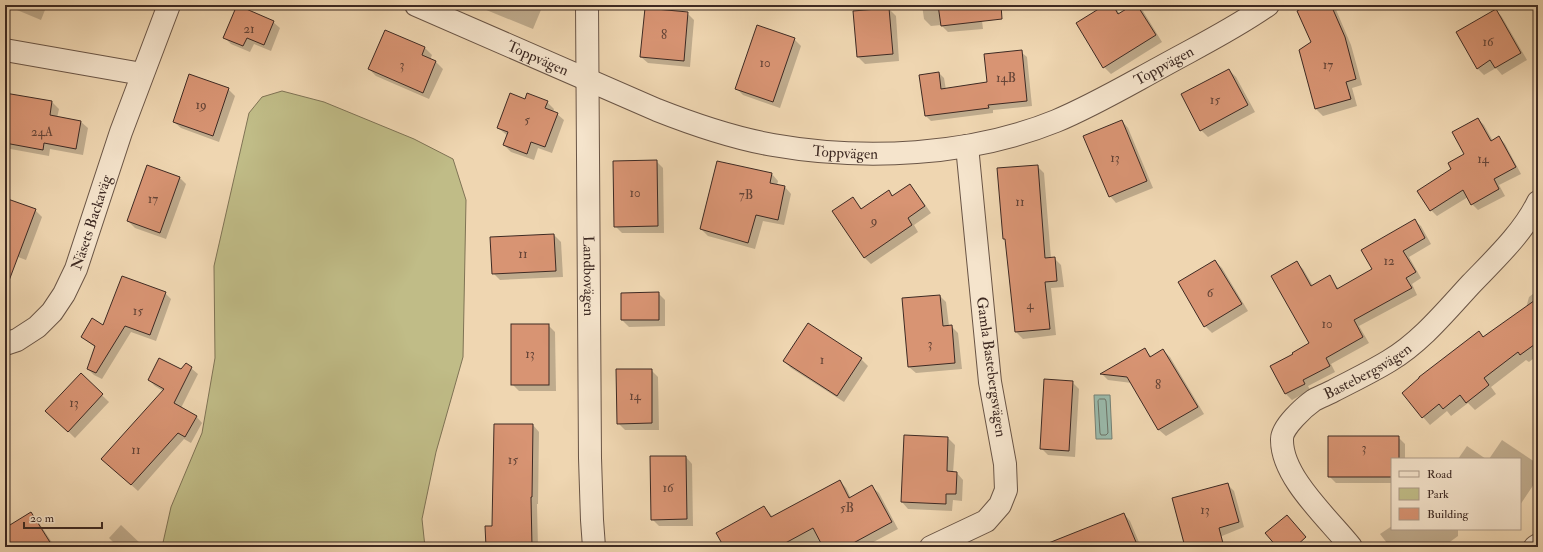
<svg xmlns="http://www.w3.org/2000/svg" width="1543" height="552" viewBox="0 0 1543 552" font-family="'IM FELL Double Pica',serif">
<rect width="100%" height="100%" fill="#efd6b1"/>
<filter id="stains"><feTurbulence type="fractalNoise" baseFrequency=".005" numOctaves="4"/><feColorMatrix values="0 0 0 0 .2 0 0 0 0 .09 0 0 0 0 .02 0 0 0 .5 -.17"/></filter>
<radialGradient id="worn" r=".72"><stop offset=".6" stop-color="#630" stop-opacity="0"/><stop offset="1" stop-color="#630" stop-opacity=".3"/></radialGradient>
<polygon fill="#c0bc87" stroke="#7f7355" points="282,91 324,102 414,139 453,159 466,200 463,357 436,452 422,519 425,547 162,547 171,507 202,433 215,358 214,266 249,113 262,97"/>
<polygon fill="#9ab9aa" stroke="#758074" points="1094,395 1110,395 1112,439 1096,439"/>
<g fill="#0003">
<polygon points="5,5 47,5 41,20"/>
<polygon points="477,5 543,5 533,29 479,7"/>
<polygon points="922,5 980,5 983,29 948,32 941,25 931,26 924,19"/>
<polygon points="1107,5 1113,5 1120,14 1137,5 1143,11 1162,42 1111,74 1104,67"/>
<polygon points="1310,5 1334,5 1351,45 1362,85 1352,88 1357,106 1323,116 1316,109 1300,51 1313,42"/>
<polygon points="1397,5 1428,5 1428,8"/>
<polygon points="889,9 896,16 899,61 865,64 858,57"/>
<polygon points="1496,10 1502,17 1527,60 1502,75 1496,68 1484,75 1477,68"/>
<polygon points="687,13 694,20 690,67 648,63 641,57"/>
<polygon points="273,22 280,28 271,51 254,44 250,52 231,44 225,38"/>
<polygon points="385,31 425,48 432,55 430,60 436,62 443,69 429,99 376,76 369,69"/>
<polygon points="794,39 801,46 780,108 743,95 736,88"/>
<polygon points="1021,52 1027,57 1032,106 993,110 993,113 931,121 925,115 939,73 944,78 946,90 988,83"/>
<polygon points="1229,70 1236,77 1255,112 1208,137 1201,130"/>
<polygon points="228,89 235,96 219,142 181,128 174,122"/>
<polygon points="5,94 52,102 59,109 57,118 81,122 88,128 83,155 50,149 49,156 5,148"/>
<polygon points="526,100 547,102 554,109 553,112 557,114 564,120 552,153 538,148 534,160 511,152 504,145 508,136 498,128"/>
<polygon points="1478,119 1484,125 1493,141 1499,137 1505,144 1521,174 1499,185 1505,196 1478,210 1472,204 1468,197 1437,216 1431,210 1453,169 1465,155"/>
<polygon points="1122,121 1128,128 1153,188 1116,203 1110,196"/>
<polygon points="656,161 663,168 664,233 622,233 615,226"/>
<polygon points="718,162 772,174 778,181 777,186 785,187 791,194 784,225 763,221 755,249 708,236 701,229"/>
<polygon points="1037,166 1044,173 1051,258 1054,258 1061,265 1064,287 1051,288 1056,335 1023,339 1016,332 1006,241 1004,238"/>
<polygon points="179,177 186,184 166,239 135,228 128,221"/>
<polygon points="910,185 916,192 931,213 914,225 918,232 871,264 864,257 853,198 863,210 889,192 893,196"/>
<polygon points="5,199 35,210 42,217 26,260 5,252"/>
<polygon points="1415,221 1421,226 1431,244 1409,257 1421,278 1412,284 1417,295 1359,326 1369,343 1331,364 1335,372 1308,386 1310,390 1292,400 1286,394 1271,366 1294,354 1310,344 1297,263 1303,269 1313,286 1329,277 1339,289 1373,269"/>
<polygon points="554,235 561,242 563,277 500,280 493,273"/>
<polygon points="1215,261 1222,268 1248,311 1212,333 1205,326"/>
<polygon points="1538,290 1538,355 1529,362 1526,360 1491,387 1496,394 1475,410 1468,403 1451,416 1447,411 1430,425 1423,417 1479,333 1483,337 1526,308 1529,297"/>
<polygon points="165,293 171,299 156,341 131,332 102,379 94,375 88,369 96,348 82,337 104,327"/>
<polygon points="658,293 665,300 665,326 629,327 622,320"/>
<polygon points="940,296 946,302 949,326 951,326 958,333 962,369 916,373 909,367"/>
<polygon points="548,325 555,332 556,391 519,391 512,384"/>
<polygon points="1144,349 1152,357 1163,350 1170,357 1204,414 1166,436 1159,430 1132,383 1108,380 1102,374"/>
<polygon points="861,359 868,366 844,402 791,368 784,361"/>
<polygon points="186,364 198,374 181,408 196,416 202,423 191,443 184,439 138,491 109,465 163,391 155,386 149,380 181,371"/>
<polygon points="651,370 658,377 659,430 625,430 618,423"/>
<polygon points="81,375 109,402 75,438 47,411"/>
<polygon points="1072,382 1079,389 1075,457 1048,455 1041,448"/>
<polygon points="533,425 539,432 538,504 537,504 538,547 487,547"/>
<polygon points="1398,437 1405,444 1405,459 1392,459 1392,483 1336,483 1329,476"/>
<polygon points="948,438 955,445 953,473 957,473 963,480 962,501 953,500 952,511 908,509 902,502"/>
<polygon points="1502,440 1538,464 1538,478 1520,505 1520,459 1489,459"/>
<polygon points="1467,446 1486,459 1458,459"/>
<polygon points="686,457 692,464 693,526 659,526 652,519"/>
<polygon points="840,481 846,488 851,498 872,487 879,493 898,529 864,547 725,547 764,507 773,517"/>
<polygon points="1227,484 1234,491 1244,527 1195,547 1190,547"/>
<polygon points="31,513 37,520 55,547 10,547 5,539 5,529"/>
<polygon points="1124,514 1130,521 1141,547 1040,547"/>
<polygon points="121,525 143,546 143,547 118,547 109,538"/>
<polygon points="1392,526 1392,529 1458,529 1458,536 1443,547 1390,547 1380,534"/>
</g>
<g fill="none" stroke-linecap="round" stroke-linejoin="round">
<polygon stroke="#6c7266" stroke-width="1" points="1100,399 1105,399 1106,401 1108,433 1106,435 1101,435 1100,433 1098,401"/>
</g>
<g fill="#d89473" stroke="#3e2a23">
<polygon points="237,5 274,21 264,45 247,38 243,46 223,38"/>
<polygon points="938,5 1001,5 1002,19 941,26"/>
<polygon points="1105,5 1113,5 1118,14 1133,5 1137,5 1156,35 1103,68 1076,23"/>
<polygon points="1308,5 1331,5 1345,37 1356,79 1346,82 1351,99 1315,109 1299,50 1311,42 1297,11"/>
<polygon points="645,8 688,12 684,61 640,57"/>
<polygon points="889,8 893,54 857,57 853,11"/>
<polygon points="1496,9 1521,53 1495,68 1490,60 1477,69 1456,32"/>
<polygon points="757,25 795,38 773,102 735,89"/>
<polygon points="385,30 425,47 422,55 436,61 423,93 368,69"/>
<polygon points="1022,50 1027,101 988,105 989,108 925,116 919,75 939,72 941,89 987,82 984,54"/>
<polygon points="1229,69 1248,105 1200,131 1181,94"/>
<polygon points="189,74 229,88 213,136 173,122"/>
<polygon points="5,93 52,101 50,115 81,121 76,149 44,143 43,150 5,143"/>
<polygon points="510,93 525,99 527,93 548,101 545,108 558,113 545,147 531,142 527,154 503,145 508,132 497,128"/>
<polygon points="1478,118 1491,141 1499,136 1516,167 1494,179 1499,189 1471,205 1463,190 1430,211 1417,191 1451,169 1448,163 1464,154 1452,132"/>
<polygon points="1122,120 1147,181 1109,197 1083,136"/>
<polygon points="657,160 658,226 614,227 613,161"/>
<polygon points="717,161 772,173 770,183 785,186 778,220 756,215 748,243 700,229"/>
<polygon points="147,165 180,177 160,233 127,221"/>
<polygon points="1038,165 1045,258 1055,257 1057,281 1045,282 1050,329 1015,332 1005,239 1003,239 997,168"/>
<polygon points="910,184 925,206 908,218 912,225 864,258 832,211 853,197 861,209 889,190 892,196"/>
<polygon points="5,198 36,209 7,286 5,286"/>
<polygon points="1415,219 1425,238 1403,251 1416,272 1406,278 1412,288 1354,320 1363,337 1326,358 1330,366 1303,380 1305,384 1285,394 1270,366 1293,354 1292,353 1309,343 1271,276 1297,261 1311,286 1330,275 1337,289 1372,269 1361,250"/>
<polygon points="554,234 556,271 492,274 490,237"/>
<polygon points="1215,260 1242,304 1204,327 1178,282"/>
<polygon points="122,276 166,292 150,335 125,326 96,373 87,369 95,346 81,337 92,318 103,325"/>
<polygon points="659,292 659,320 621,320 621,293"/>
<polygon points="940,295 943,326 952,325 955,363 908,367 902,298"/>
<polygon points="1538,298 1538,342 1520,355 1518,352 1484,378 1489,385 1466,403 1460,395 1443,409 1439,404 1422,418 1402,393 1419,378 1419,377 1479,331 1483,337"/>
<polygon points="808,323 862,358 837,396 783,361"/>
<rect x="511" y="324" width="38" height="61"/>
<polygon points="1145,348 1150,357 1163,349 1198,407 1158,430 1127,377 1100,374"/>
<polygon points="159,358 181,369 186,363 192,367 174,403 197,416 185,437 178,433 131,485 101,459 164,389 148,380"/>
<polygon points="616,369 652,369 652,423 617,424"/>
<polygon points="81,373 103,394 68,432 45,411"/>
<polygon points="1044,379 1073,381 1069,451 1040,449"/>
<polygon points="494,424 533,424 532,497 531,497 532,547 486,547 485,526 492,526"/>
<polygon points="904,435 948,437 947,471 957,472 956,494 946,494 946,504 901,502"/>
<polygon points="1328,436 1399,436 1399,459 1392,459 1392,477 1328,477"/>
<polygon points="650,456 686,456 687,519 651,520"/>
<polygon points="840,480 849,498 872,485 892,522 846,547 823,547 813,528 778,547 724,547 716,533 764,506 771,517"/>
<polygon points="1228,483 1239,522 1219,528 1224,547 1185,547 1172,498"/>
<polygon points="31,512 53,547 5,547 5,528"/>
<polygon points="1124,513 1138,547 1041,547 1041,546"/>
<polygon points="1287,515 1306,537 1295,547 1277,547 1265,533"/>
</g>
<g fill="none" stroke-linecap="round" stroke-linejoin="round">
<defs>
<g id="minor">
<path id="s1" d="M416,5L657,110C695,125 733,138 773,145C864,161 970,156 1056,121C1092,106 1126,86 1161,67C1197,47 1234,29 1268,5"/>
<path id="s2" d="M587,5L590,458L592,520L594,547"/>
<polyline points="5,50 142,74"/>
<path id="s3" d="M5,344L17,340L37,327L52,312L64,294L76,269L121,132L169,5"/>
<polyline points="931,547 986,521 1000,505 1006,490 1005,464 990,382 967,146"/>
<path id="s4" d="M1351,547C1329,519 1281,477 1282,439C1282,427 1304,407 1314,400C1320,397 1327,394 1333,391C1352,381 1371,372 1389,361C1421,342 1446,311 1471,284C1494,260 1523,233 1538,202"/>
<polyline points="1535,547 1538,545"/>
</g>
</defs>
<use href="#minor" stroke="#6a5546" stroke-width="24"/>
<use href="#minor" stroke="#f5e4cc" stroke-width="22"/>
</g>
<g text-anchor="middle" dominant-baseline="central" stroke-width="3" stroke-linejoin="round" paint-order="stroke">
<g font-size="13" fill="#644437">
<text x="249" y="29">21</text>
<text x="664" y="35">8</text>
<text x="1488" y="42">16</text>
<text x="765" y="63">10</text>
<text x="402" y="65">3</text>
<text x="1328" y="65">17</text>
<text x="1006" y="78">14B</text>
<text x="1215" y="100">15</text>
<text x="201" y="105">19</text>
<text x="527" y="120">5</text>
<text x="42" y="132">24A</text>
<text x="1115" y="158">13</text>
<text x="1483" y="159">14</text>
<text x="635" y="193">10</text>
<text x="746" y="195">7B</text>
<text x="153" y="199">17</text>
<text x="1020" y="202">11</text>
<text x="874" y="221">9</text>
<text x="523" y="254">11</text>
<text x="1389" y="261">12</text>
<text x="1210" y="293">6</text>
<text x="1030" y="305">4</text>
<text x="138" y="311">15</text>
<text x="1327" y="324">10</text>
<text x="930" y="344">3</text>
<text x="530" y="354">13</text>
<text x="822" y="360">1</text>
<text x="1158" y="385">8</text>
<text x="635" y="396">14</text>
<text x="74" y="403">13</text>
<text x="1364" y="448">3</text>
<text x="136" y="450">11</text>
<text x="513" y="460">15</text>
<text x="668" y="488">16</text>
<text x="847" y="508">5B</text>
<text x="1205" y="510">13</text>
</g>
<g font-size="15" fill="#3e2a23" stroke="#f5e4cc">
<text stroke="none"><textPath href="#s1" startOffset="133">Toppvägen</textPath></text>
<text stroke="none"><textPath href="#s1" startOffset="793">Toppvägen</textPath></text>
<text stroke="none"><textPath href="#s1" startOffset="457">Toppvägen</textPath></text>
<text stroke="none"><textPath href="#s3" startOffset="156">Näsets Backaväg</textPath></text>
<text stroke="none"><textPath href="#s2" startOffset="271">Landbovägen</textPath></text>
<text transform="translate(991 367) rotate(82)">Gamla Bastebergsvägen</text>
<text stroke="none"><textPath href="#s4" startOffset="243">Bastebergsvägen</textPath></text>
</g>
</g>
<rect width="1543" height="552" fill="none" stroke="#efd6b1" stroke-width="20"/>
<rect x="6" y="6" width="1531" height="540" fill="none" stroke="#3e2a23" stroke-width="2"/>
<rect x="10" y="10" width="1523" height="532" fill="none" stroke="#3e2a23"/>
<rect x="1391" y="458" width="130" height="72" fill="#f5e4cc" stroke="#ac9a88"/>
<rect x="1399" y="471" width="20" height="6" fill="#f5e4cc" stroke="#ac9a88"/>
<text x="1427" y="478" font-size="12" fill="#3e2a23">Road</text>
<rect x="1399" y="488" width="20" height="12" fill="#c0bc87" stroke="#ac9a88"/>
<text x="1427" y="498" font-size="12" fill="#3e2a23">Park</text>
<rect x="1399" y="508" width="20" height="12" fill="#d89473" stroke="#ac9a88"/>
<text x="1427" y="518" font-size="12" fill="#3e2a23">Building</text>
<path d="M24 522v6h78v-6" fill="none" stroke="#3e2a23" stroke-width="2"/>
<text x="30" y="522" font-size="12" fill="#3e2a23" stroke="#f5e4cc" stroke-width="3" paint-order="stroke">20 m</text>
<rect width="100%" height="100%" filter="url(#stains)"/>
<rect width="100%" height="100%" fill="url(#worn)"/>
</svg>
